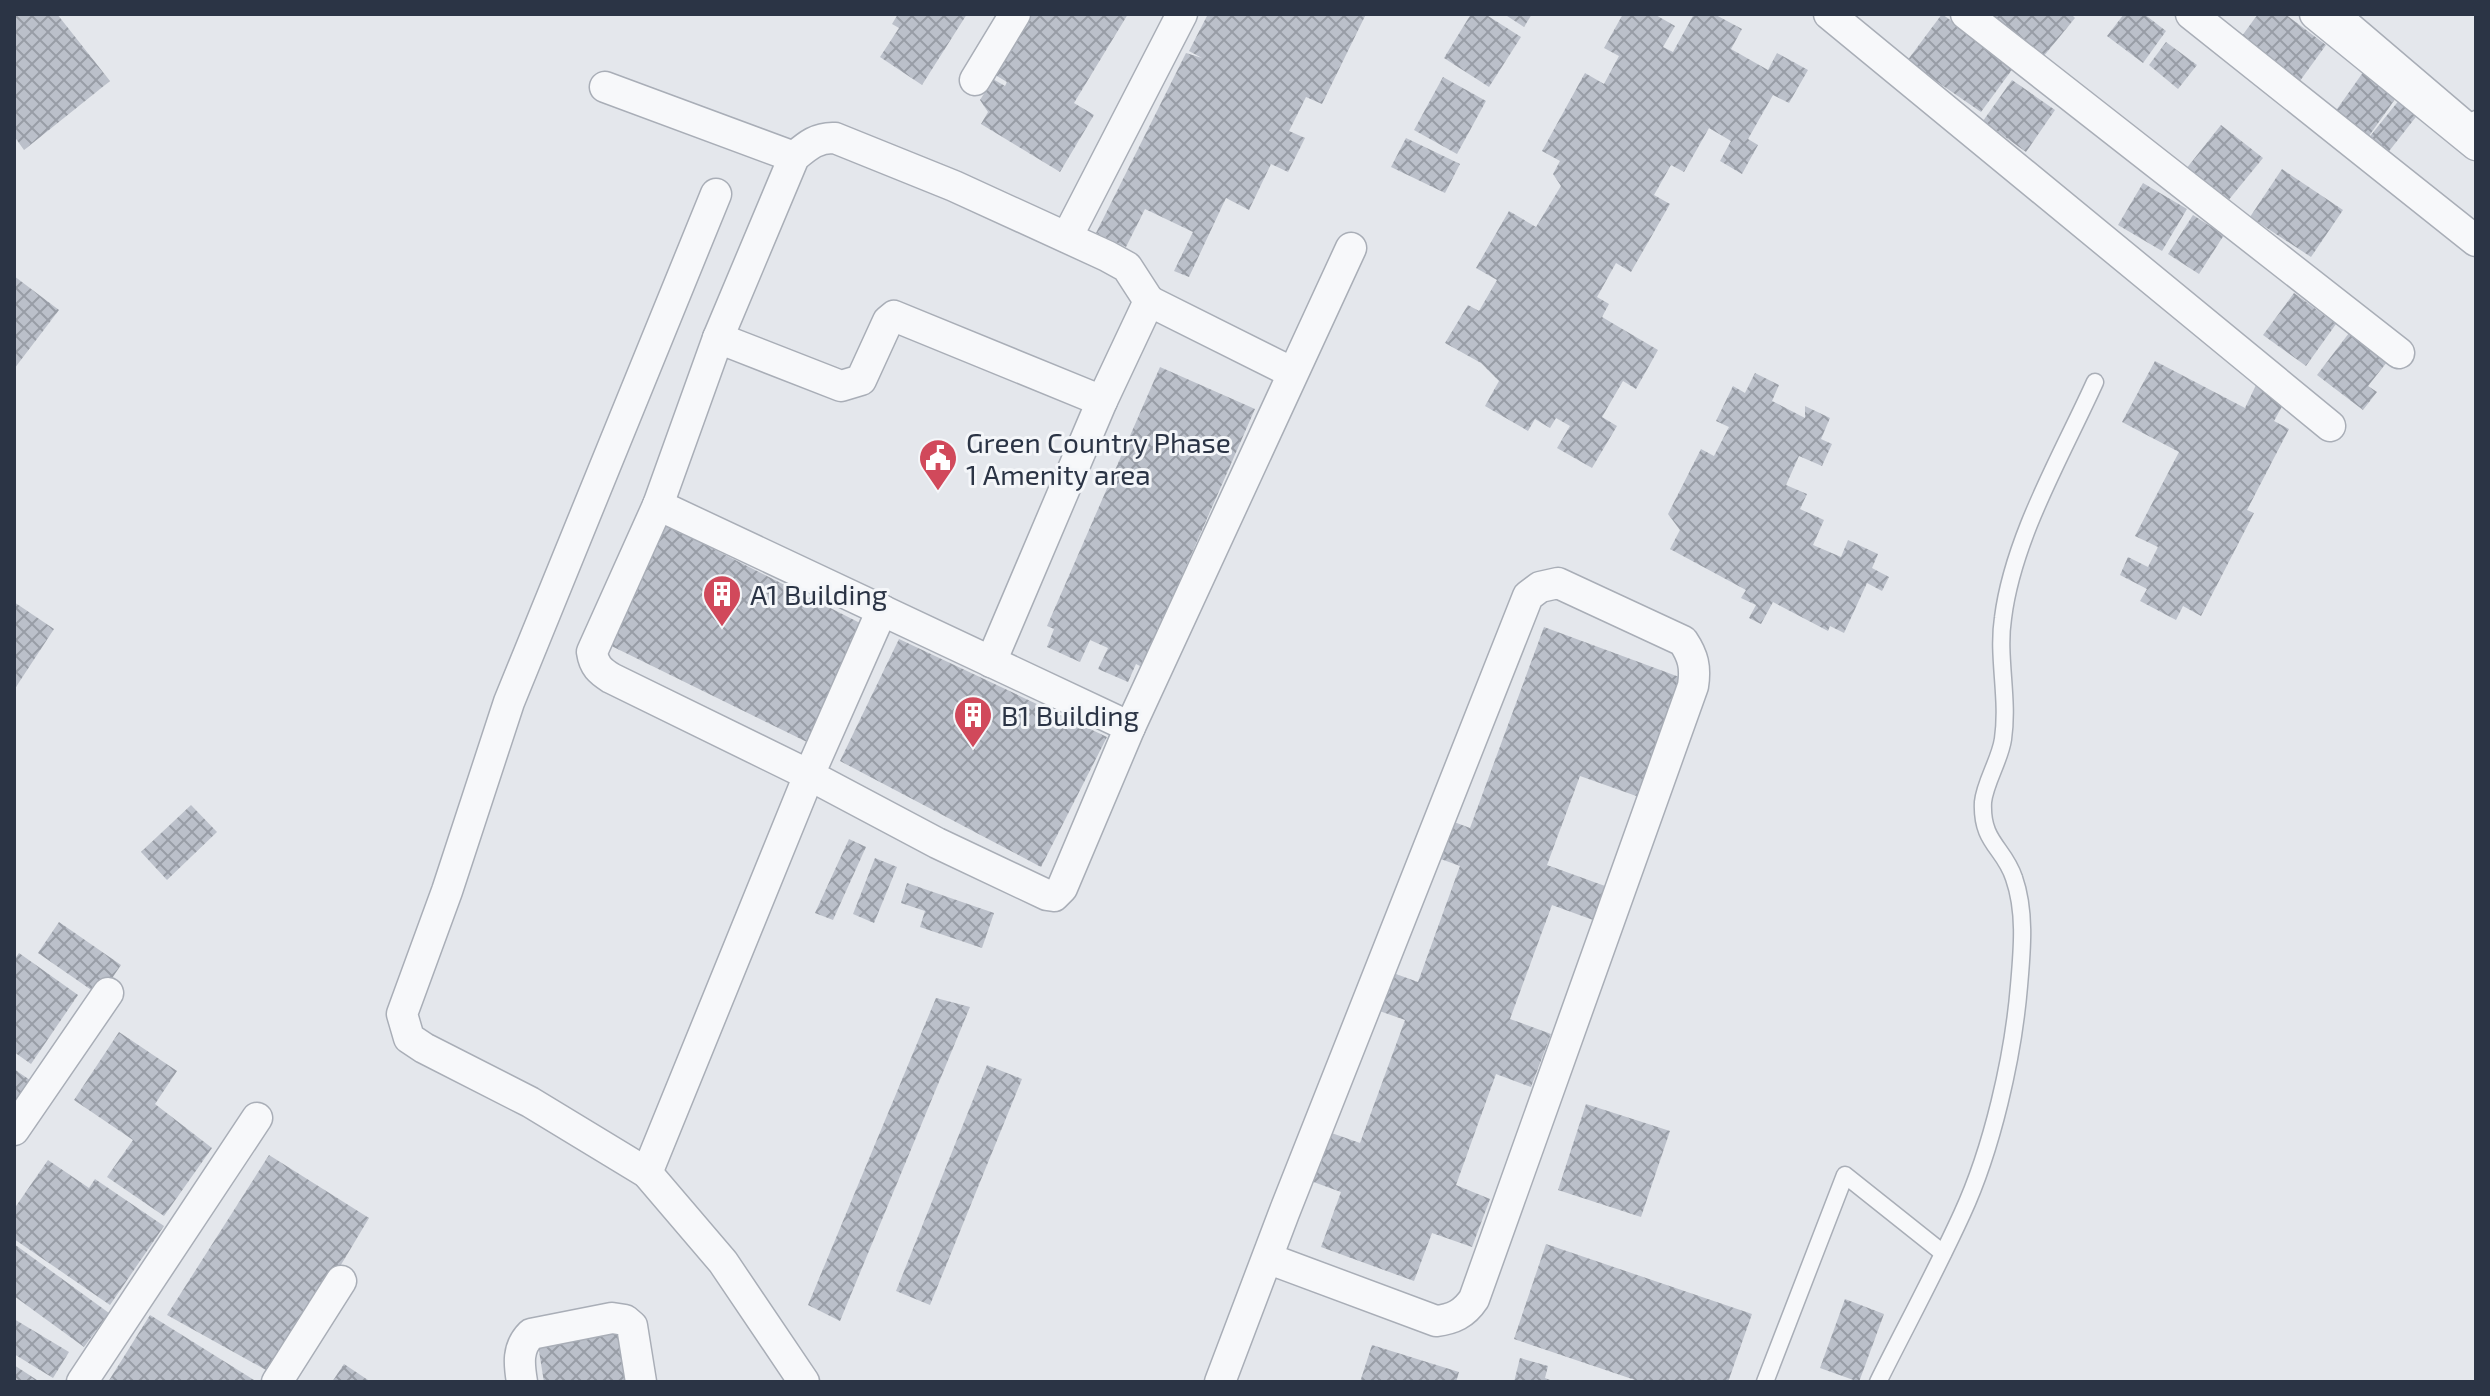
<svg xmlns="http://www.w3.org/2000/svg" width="2490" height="1396" viewBox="0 0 2490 1396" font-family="'Exo 2',sans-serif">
<defs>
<pattern id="building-cross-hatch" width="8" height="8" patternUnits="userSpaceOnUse" patternTransform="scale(2)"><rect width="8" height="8" fill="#bbc0ca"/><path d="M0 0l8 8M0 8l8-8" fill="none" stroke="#989da6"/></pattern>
</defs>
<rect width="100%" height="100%" fill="#e4e7ec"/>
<g fill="url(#building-cross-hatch)">
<polygon points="14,14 57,14 110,81 24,150 14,136"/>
<polygon points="898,14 967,14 922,85 880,57 899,28 892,24"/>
<polygon points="1028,14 1128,14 1074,103 1094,115 1060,172 981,124 988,112 980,100 993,79 1005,86 1007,82 992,73"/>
<polygon points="1208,14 1366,14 1322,104 1306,97 1289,131 1305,138 1288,172 1271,164 1249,210 1226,198 1189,277 1174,271 1193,232 1145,209 1126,247 1096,233 1186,53 1202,58 1189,51"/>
<polygon points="1471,14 1485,14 1521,37 1489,87 1444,58"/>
<polygon points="1504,14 1532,14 1524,27"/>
<polygon points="1623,14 1654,14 1675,26 1663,47 1673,52 1694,14 1714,14 1742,29 1731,49 1768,70 1777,53 1808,70 1789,103 1773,95 1748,139 1758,145 1742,174 1720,161 1731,141 1709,128 1684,172 1671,165 1654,195 1670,204 1631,272 1616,263 1597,297 1609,304 1602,317 1658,350 1636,389 1623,381 1602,417 1617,426 1592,468 1557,448 1570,426 1556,418 1550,428 1535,419 1528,431 1485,406 1499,381 1481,363 1445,343 1468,305 1479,311 1497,280 1476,268 1509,211 1536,227 1561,186 1553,174 1560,161 1542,151 1585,73 1604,84 1619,56 1604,48"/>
<polygon points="1942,14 2014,67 1981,112 1907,61"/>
<polygon points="1990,14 2071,14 2075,18 2043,57"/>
<polygon points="2124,14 2144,14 2166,31 2143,63 2107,36"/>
<polygon points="2258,14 2285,14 2326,45 2297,85 2239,40"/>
<polygon points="2166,42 2197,65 2178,89 2149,65"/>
<polygon points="2364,71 2398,95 2364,143 2330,119"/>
<polygon points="1443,77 1486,101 1457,154 1414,130"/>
<polygon points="2012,80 2055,110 2026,152 1983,121"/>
<polygon points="2400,99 2419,113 2386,155 2367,140"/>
<polygon points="2221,125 2263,158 2227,202 2186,169"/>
<polygon points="1406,138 1460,164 1445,193 1391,167"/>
<polygon points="2282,169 2343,210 2311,257 2250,217"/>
<polygon points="2143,183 2187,209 2162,251 2118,225"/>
<polygon points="2193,215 2224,235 2199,274 2168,254"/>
<polygon points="14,276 59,310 14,369"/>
<polygon points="2294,293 2336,324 2306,366 2263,335"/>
<polygon points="2349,333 2387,362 2368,386 2377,392 2363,410 2317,375"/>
<polygon points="2155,361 2245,408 2256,385 2285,401 2274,421 2289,429 2247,510 2254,513 2201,616 2183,606 2176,620 2140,601 2147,589 2120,575 2128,557 2148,567 2158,547 2135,536 2179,452 2122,422"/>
<polygon points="1160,367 1255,409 1142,667 1136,664 1128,682 1098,669 1108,648 1090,640 1080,662 1047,647 1054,629 1047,626"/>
<polygon points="1755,373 1779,385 1772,401 1805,418 1805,406 1830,418 1821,439 1832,444 1822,466 1799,456 1786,485 1807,494 1800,509 1824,520 1813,545 1841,557 1848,540 1878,554 1872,568 1889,577 1882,591 1867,583 1844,633 1830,626 1828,631 1773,602 1761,624 1749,618 1756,605 1741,598 1746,590 1670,549 1680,530 1668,514 1701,449 1714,456 1729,427 1716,421 1733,386 1745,393"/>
<polygon points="640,512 860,623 807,742 585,633"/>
<polygon points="14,602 54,629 14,690"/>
<polygon points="1544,627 1682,678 1639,797 1580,776 1547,865 1605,886 1593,920 1552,905 1510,1019 1551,1034 1531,1087 1496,1074 1456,1185 1490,1199 1472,1247 1432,1233 1414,1281 1321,1247 1341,1192 1308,1180 1326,1131 1360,1143 1405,1020 1371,1008 1385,970 1418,982 1460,866 1427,854 1441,817 1470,828"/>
<polygon points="899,639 1107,737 1041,867 840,761"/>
<polygon points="191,805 217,832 167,880 141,852"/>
<polygon points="849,839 866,847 833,920 815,913"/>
<polygon points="875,858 897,867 874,923 853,914"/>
<polygon points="907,883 994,913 982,948 920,927 925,911 901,903"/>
<polygon points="59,922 121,965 100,996 38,953"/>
<polygon points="19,953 78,995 31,1064 14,1052 14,960"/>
<polygon points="936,998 970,1007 840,1321 808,1305"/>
<polygon points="119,1032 177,1071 155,1104 212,1148 164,1216 107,1177 133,1140 74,1100"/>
<polygon points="987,1065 1022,1079 930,1305 896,1291"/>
<polygon points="14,1069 37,1085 14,1118"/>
<polygon points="1586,1104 1670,1131 1641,1217 1558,1190"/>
<polygon points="269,1155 369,1218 275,1375 167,1315"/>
<polygon points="48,1160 89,1188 95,1179 164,1226 110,1305 14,1239 14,1209"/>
<polygon points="14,1244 109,1313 84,1347 14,1296"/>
<polygon points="1546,1244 1752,1314 1728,1382 1641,1382 1514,1339"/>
<polygon points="1845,1299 1884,1314 1859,1382 1820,1368"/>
<polygon points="150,1315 257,1382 108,1382"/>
<polygon points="14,1319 69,1352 53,1378 14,1354"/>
<polygon points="618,1332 627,1382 544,1382 538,1345"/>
<polygon points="1372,1345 1459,1372 1456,1382 1360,1382"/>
<polygon points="1520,1358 1548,1366 1545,1378 1555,1382 1514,1382"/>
<polygon points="344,1364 371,1382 332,1382"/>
<polygon points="14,1365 40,1382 14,1382"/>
</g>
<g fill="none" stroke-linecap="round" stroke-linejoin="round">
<defs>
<g id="service">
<polyline points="2344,14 2473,124 2476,119"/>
<polyline points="1765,1382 1845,1175 1943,1253"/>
<path d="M1878,1382C1906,1326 1936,1271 1962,1214C1992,1149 2013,1058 2019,986C2022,951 2026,912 2014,878C2004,847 1981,843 1983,802C1985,782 2000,760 2003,739C2009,698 1997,657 2003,618C2013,538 2062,455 2095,382"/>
</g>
<g id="minor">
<polyline points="1829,14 2330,426"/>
<polyline points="1966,14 2399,353"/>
<polyline points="2191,14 2476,241"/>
<polyline points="2315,14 2476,145"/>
<polyline points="975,80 1015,14"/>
<polyline points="605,87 794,157"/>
<polyline points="716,194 509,702 447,891 402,1014 409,1038 424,1048 530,1102 647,1173 723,1262 804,1382"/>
<polyline points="1067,237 1182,14"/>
<polyline points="1149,301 1291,372"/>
<polyline points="718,338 841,386 861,380 888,321 894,316 1102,401"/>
<polyline points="658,505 1130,727"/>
<polyline points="882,610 809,775 937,843 1047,895 1054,896 1062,888 1130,727 1351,248"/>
<polyline points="14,1130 108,993"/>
<path d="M647,1173L809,775L611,678C600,671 594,666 592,652L658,505L718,338L794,157C807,146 817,137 835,138L954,186L1107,256L1127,267L1149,301L1102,401L991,662"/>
<polyline points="82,1382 257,1118"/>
<polyline points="277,1382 341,1281"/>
<path d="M522,1382C519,1364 517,1348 531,1334L612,1318L625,1320L632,1326L641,1382"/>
<path d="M1220,1382L1284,1213L1528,596L1540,587L1558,583L1683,641C1693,656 1696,667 1693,686L1474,1299C1464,1314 1453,1319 1436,1321L1267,1258"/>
</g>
</defs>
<use href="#service" stroke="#a9aeb7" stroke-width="19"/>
<use href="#minor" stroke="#a9aeb7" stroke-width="33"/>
<use href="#service" stroke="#f7f8fa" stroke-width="16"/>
<use href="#minor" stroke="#f7f8fa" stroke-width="30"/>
</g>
<defs>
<symbol id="civic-pin" viewBox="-11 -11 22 30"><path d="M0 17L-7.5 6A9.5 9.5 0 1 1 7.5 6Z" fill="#d1495b" stroke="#f4f6f9"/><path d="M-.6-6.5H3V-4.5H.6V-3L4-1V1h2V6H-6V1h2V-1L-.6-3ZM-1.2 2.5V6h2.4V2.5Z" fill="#fff"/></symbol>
<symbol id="building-pin" viewBox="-11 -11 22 30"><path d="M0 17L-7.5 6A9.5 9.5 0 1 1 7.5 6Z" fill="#d1495b" stroke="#f4f6f9"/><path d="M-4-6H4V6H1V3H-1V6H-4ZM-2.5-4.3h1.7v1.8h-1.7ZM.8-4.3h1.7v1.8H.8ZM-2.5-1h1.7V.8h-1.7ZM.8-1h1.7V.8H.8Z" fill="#fff"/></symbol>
</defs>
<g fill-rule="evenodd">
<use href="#civic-pin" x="916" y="436" width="44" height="60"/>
<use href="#building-pin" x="700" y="572" width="44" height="60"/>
<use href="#building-pin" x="951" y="693" width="44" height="60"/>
</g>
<g text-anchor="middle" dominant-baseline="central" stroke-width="6" stroke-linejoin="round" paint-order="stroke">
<g font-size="28" fill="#2b3445" stroke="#f4f6f9" text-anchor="start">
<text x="966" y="442">Green Country Phase<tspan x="966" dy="32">1 Amenity area</tspan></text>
<text x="750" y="594">A1 Building</text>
<text x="1001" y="715">B1 Building</text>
</g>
</g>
<rect width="2490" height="1396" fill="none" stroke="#2b3445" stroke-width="32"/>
</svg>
